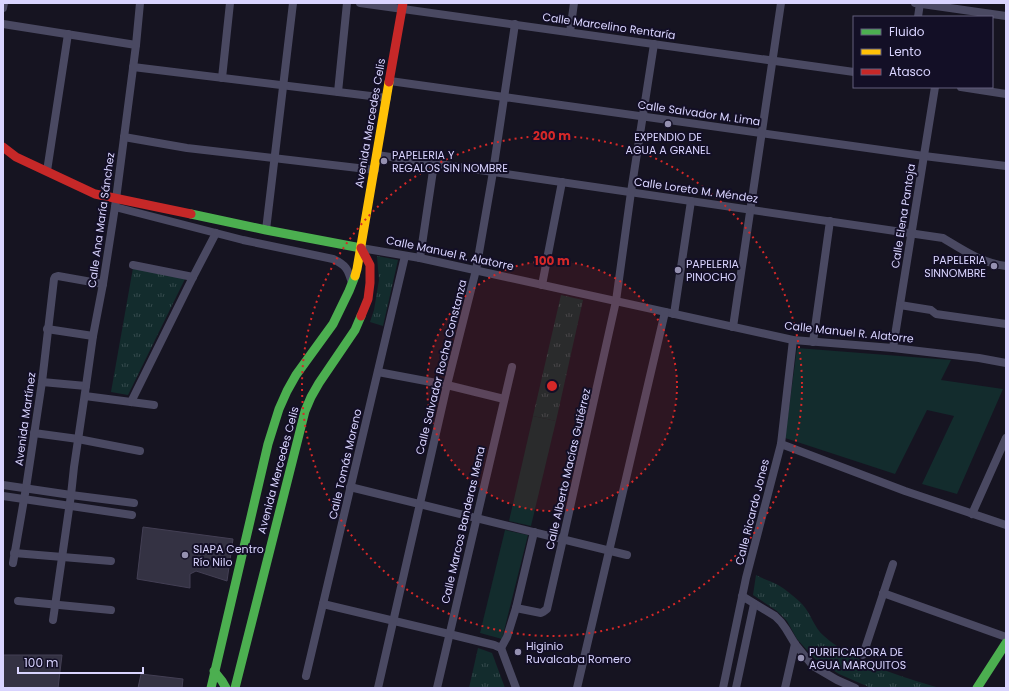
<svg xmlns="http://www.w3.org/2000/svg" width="1009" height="691" viewBox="0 0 1009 691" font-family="Poppins,sans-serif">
<defs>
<pattern id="park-tufts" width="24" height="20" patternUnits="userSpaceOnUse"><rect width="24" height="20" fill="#132c2d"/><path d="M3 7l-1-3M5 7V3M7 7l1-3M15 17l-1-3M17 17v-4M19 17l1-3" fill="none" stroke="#354a4c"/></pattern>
</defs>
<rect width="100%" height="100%" fill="#161421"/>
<g fill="#132c2d">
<polygon points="797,348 951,360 941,380 1003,389 957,494 922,484 954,416 927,410 895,474 785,438"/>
<polygon points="533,416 556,421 531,526 509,521"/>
<polygon points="505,530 528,535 502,639 480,633"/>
</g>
<g fill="url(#park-tufts)">
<polygon points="377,256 398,260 383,326 370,322 374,310 379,280"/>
<polygon points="133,268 185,279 128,395 111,392"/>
<polygon points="561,295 583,300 556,421 533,416"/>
<path d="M756,575C763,579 771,581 778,585C784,588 797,599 802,604C811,613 814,628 824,636C854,663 902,677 940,688H871L839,674L815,659L797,639L787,621L777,611L753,595Z"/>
<polygon points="478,648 492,653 505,688 469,688"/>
</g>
<g fill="#343243" stroke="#433f54">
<polygon points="143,527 233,539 227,581 196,571 190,574 190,588 137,579"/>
<polygon points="3,655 62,655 58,688 3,688"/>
<polygon points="141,674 183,679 182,688 138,688"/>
</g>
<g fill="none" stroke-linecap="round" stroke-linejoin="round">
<g stroke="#4a4962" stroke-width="8">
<polyline points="360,3 854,72"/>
<polyline points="915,3 1006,16"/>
<polyline points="3,8 4,3"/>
<polyline points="918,17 920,3"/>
<polyline points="3,24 136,45"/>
<polyline points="570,32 574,3"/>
<polyline points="133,67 387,98"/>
<polyline points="222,78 230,3"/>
<polyline points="390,81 924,156 1006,166"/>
<polyline points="961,87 1006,94"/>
<polyline points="338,92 347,3"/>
<polyline points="124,137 187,148 375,170"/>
<path d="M377,155L943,238C963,250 982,263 1006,266"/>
<polyline points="47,171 68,34"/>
<path d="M115,207L243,240L333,259C346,265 348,269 352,283"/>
<polyline points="266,230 293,3"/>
<polyline points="361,248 420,258 793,340 893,348 979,358 1006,363"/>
<polyline points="420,258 434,164"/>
<polyline points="133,265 193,277"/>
<polyline points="542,285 562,182"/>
<polyline points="900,305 931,310 936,314 1006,324"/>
<polyline points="674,314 691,201"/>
<polyline points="733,327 781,3"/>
<polyline points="47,329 93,336"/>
<polyline points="813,342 830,221"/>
<polyline points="893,348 935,87"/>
<polyline points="378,372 447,385 504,399"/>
<polyline points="42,382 86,386"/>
<polyline points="85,396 154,405"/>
<polyline points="131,402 193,277 216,233"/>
<polyline points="34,433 78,439 140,451"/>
<polyline points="781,444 905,491 1006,525"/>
<polyline points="3,485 71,495 134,503"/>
<polyline points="350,487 627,555"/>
<polyline points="3,496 132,515"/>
<polyline points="972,514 1006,438"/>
<polyline points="14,553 111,561"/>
<polyline points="13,563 26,488 42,382 54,279 55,277 58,276 103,284"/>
<polyline points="883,593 1006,637"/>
<polyline points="742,596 775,616 781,622 786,629 795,644 813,666 837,680 855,688"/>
<polyline points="18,601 111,610"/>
<polyline points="323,604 449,634 494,645 501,648"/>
<polyline points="516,608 541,613 543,612 547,609 563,539 616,301 631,192 654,44"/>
<polyline points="53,620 71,495 74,467 86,386 93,336 103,284 115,207 136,45 140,3"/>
<polyline points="501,648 507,637 516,608 534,532"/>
<polyline points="501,648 516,688"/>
<polyline points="863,655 893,564"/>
<polyline points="306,676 405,256"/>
<polyline points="378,688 447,385 476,270 493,172 515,24"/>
<polyline points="437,688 512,367"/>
<polyline points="577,688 665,312"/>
<polyline points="723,688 746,578 781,444 793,340"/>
<polyline points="736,688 754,604"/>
<polyline points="785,688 795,644"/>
</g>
<g stroke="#4caf50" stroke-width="9">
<polyline points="191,214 266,230 361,248"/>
<polyline points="214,671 222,681 226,688"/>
<polyline points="211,688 268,444 279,409 287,391 296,375 333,324 349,291 355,276"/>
<polyline points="235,688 305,411 311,397 319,383 355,330 361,316"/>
<polyline points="977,688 1006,643"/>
</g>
<polyline stroke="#ffc107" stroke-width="9" points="355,276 357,269 389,82"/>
<g stroke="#c62828" stroke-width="9">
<polyline points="389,82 403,3"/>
<polyline points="3,147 16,157 95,194 191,214"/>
<polyline points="361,248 370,265 370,283 368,299 361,316"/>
</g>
</g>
<circle cx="552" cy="386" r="125" fill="#d62828" fill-opacity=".12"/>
<g fill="none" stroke="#d62828" stroke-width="2" stroke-dasharray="2 4">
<circle cx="552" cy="386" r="125"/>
<circle cx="552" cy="386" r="250"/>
</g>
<g fill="#9591b1" stroke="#130f26" stroke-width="1.5">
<circle cx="668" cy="124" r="4"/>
<circle cx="384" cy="161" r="4"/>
<circle cx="994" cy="266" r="4"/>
<circle cx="678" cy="270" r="4"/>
<circle cx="185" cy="555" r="4"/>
<circle cx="518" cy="652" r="4"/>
<circle cx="801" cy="658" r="4"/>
</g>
<g text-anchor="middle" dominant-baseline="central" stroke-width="4" stroke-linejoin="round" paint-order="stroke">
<g font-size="11" fill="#d9d4ff" stroke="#130f26">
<text transform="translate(609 26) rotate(8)">Calle Marcelino Rentaría</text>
<text transform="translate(699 113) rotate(8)">Calle Salvador M. Lima</text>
<text transform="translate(370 123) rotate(-80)">Avenida Mercedes Celis</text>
<text transform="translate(696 190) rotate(8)">Calle Loreto M. Méndez</text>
<text transform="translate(903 216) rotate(-81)">Calle Elena Pantoja</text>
<text transform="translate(101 220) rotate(-82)">Calle Ana María Sánchez</text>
<text transform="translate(450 253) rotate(12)">Calle Manuel R. Alatorre</text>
<text transform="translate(849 332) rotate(6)">Calle Manuel R. Alatorre</text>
<text transform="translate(441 367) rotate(-76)">Calle Salvador Rocha Constanza</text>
<text transform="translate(25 419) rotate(-82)">Avenida Martínez</text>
<text transform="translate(345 464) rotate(-77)">Calle Tomás Moreno</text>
<text transform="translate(568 469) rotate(-77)">Calle Alberto Macías Gutiérrez</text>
<text transform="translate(278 470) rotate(-75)">Avenida Mercedes Celis</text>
<text transform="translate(752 512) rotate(-76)">Calle Ricardo Jones</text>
<text transform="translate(463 525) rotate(-77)">Calle Marcos Banderas Mena</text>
</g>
<g font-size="11" fill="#d9d4ff" stroke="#130f26" text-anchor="start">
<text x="668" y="137" text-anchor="middle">EXPENDIO DE<tspan x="668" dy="13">AGUA A GRANEL</tspan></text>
<text x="392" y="155">PAPELERIA Y<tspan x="392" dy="13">REGALOS SIN NOMBRE</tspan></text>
<text x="986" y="260" text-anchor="end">PAPELERIA<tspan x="986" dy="13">SINNOMBRE</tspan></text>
<text x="686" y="264">PAPELERIA<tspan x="686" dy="13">PINOCHO</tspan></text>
<text x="193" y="549">SIAPA Centro<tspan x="193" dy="13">Río Nilo</tspan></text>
<text x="526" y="646">Higinio<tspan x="526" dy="13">Ruvalcaba Romero</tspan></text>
<text x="809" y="652">PURIFICADORA DE<tspan x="809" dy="13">AGUA MARQUITOS</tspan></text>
</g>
</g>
<circle cx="552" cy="386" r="6" fill="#d62828" stroke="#130f26" stroke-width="2"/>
<g font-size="12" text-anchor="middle" font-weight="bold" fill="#d62828" stroke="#130f26" stroke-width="4" stroke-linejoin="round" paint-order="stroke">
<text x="552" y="140">200 m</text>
<text x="552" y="265">100 m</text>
</g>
<rect width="1009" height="691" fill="none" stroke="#d9d4ff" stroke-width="8"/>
<rect x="853" y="16" width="140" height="72" fill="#130f26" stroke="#625e7d"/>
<rect x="861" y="29" width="20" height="6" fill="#4caf50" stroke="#625e7d"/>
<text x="889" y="36" font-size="12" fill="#d9d4ff">Fluido</text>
<rect x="861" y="49" width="20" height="6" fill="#ffc107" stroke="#625e7d"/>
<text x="889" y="56" font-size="12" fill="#d9d4ff">Lento</text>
<rect x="861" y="69" width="20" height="6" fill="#c62828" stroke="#625e7d"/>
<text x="889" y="76" font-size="12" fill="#d9d4ff">Atasco</text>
<path d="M18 667v6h125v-6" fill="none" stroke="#d9d4ff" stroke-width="2"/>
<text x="24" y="667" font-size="12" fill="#d9d4ff" stroke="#130f26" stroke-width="3" paint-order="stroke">100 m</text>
</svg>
